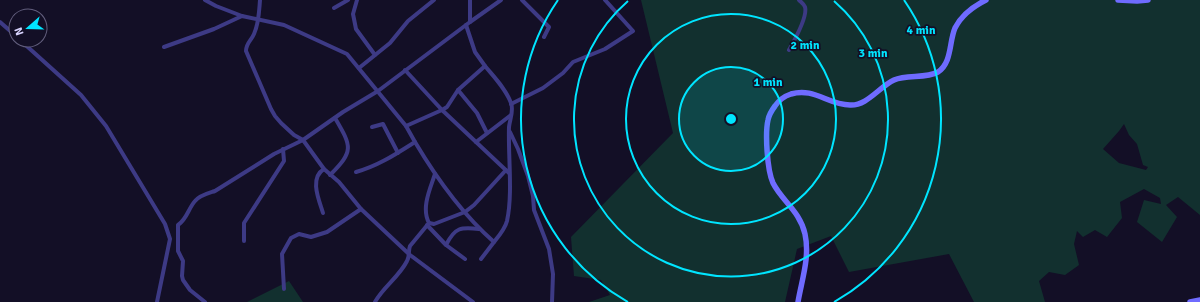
<svg xmlns="http://www.w3.org/2000/svg" width="1200" height="302" viewBox="0 0 1200 302" font-family="Signika,sans-serif">
<rect width="100%" height="100%" fill="#130f26"/>
<g fill="#12302f" fill-rule="evenodd">
<path d="M641,0H1200V215L1178,197L1166,205L1177,217L1162,242L1137,222L1144,200L1161,204L1160,198L1144,189L1120,202L1122,218L1107,237L1095,230L1083,237L1077,231L1074,244L1079,265L1065,275L1049,272L1039,281L1045,302H974L949,254L849,272L831,236L797,249L785,302H589L610,295L601,280L574,276L571,237L673,133ZM1124,124L1129,135L1137,144L1143,165L1148,167L1146,170L1119,163L1103,149L1119,131Z"/>
<polygon points="289,281 303,302 247,302"/>
</g>
<g fill="none" stroke-linecap="round" stroke-linejoin="round">
<g stroke="#3d3a85" stroke-width="4">
<polyline points="205,0 216,6 242,16"/>
<path d="M260,0C259,12 259,23 254,34C251,41 246,43 246,51L271,109L275,116L281,123L294,135L303,140L324,169L339,182L361,209L410,255L473,302"/>
<polyline points="357,0 353,14 356,29 375,55"/>
<polyline points="522,0 549,27 544,37"/>
<polyline points="334,8 348,0"/>
<polyline points="0,22 16,36"/>
<polyline points="470,22 501,0"/>
<polyline points="466,25 475,52 485,66"/>
<polyline points="20,40 81,95 106,126 165,224 170,239 157,302"/>
<polyline points="164,47 214,29 242,16 284,25 347,54 406,126"/>
<path d="M789,50C794,41 808,17 805,7C804,4 801,2 799,0"/>
<polyline points="359,68 390,43 408,21 434,0"/>
<path d="M405,70L442,110L447,107L458,90L485,66C494,77 506,89 511,103C514,110 510,119 509,127C508,156 513,194 507,221C505,229 499,236 494,242"/>
<polyline points="458,90 477,113 487,133"/>
<polyline points="511,104 543,88 563,73 573,62 605,49 633,31 605,0"/>
<polyline points="372,127 383,124 398,153"/>
<polyline points="510,132 518,149 528,176 533,196 534,210 549,249 553,274 552,302"/>
<path d="M415,142C437,179 462,214 494,242L481,259"/>
<polyline points="476,142 511,115"/>
<path d="M356,172C378,166 396,154 415,142L406,126L442,110L509,173"/>
<path d="M330,175C354,151 352,147 335,118"/>
<path d="M323,213C319,200 309,178 324,169"/>
<polyline points="429,223 434,224 465,212 474,205 506,170"/>
<polyline points="427,225 446,245 465,259"/>
<polyline points="244,241 244,223 284,161 283,149"/>
<path d="M446,245C455,227 461,227 479,229"/>
<polyline points="284,289 282,254 291,238 299,234 311,237 327,232 361,209"/>
<path d="M205,302L190,290L183,280L182,276L183,261L178,251V225C187,219 188,209 195,201C200,195 209,193 215,191L274,154L303,140L343,112L378,91L470,22V0"/>
<path d="M375,302C383,287 399,277 407,261C410,256 408,251 410,246L429,223C421,208 430,189 435,174"/>
</g>
<g stroke="#6f6bff" stroke-width="5.5">
<polyline points="1118,0 1137,1 1148,0"/>
<path d="M798,302C802,279 810,257 805,234C800,211 782,201 773,183C767,170 765,133 768,120C769,115 772,110 775,106C779,100 785,96 791,94C814,87 828,105 850,105C867,106 879,87 894,80C907,74 925,79 938,72C952,63 949,42 955,28C961,16 974,6 986,0"/>
<polyline points="1190,302 1200,300"/>
</g>
</g>
<circle cx="731" cy="119" r="52" fill="#00e5ff" fill-opacity=".12"/>
<g fill="none" stroke="#00e5ff" stroke-width="2">
<circle cx="731" cy="119" r="52"/>
<circle cx="731" cy="119" r="105"/>
<path d="M834 1A157 157 0 1 1 628 1"/>
<path d="M628 302A210 210 0 0 1 558 0M904 0A210 210 0 0 1 834 302"/>
</g>
<circle cx="731" cy="119" r="6" fill="#00e5ff" stroke="#130f26" stroke-width="2"/>
<g font-size="12" text-anchor="middle" font-weight="bold" fill="#00e5ff" stroke="#130f26" stroke-width="3.5" stroke-linejoin="round" paint-order="stroke">
<text x="921" y="34">4 min</text>
<text x="805" y="49">2 min</text>
<text x="873" y="57">3 min</text>
<text x="768" y="86">1 min</text>
</g>
<g transform="translate(28 28) rotate(250)"><circle r="19" fill="#130f26" stroke="#625e7d"/>
<path d="M0-3L7 15L0 10L-7 15Z" fill="#00e5ff"/>
<text y="-6" font-size="11" font-weight="bold" text-anchor="middle" fill="#d9d4ff">N</text>
</g>
</svg>
